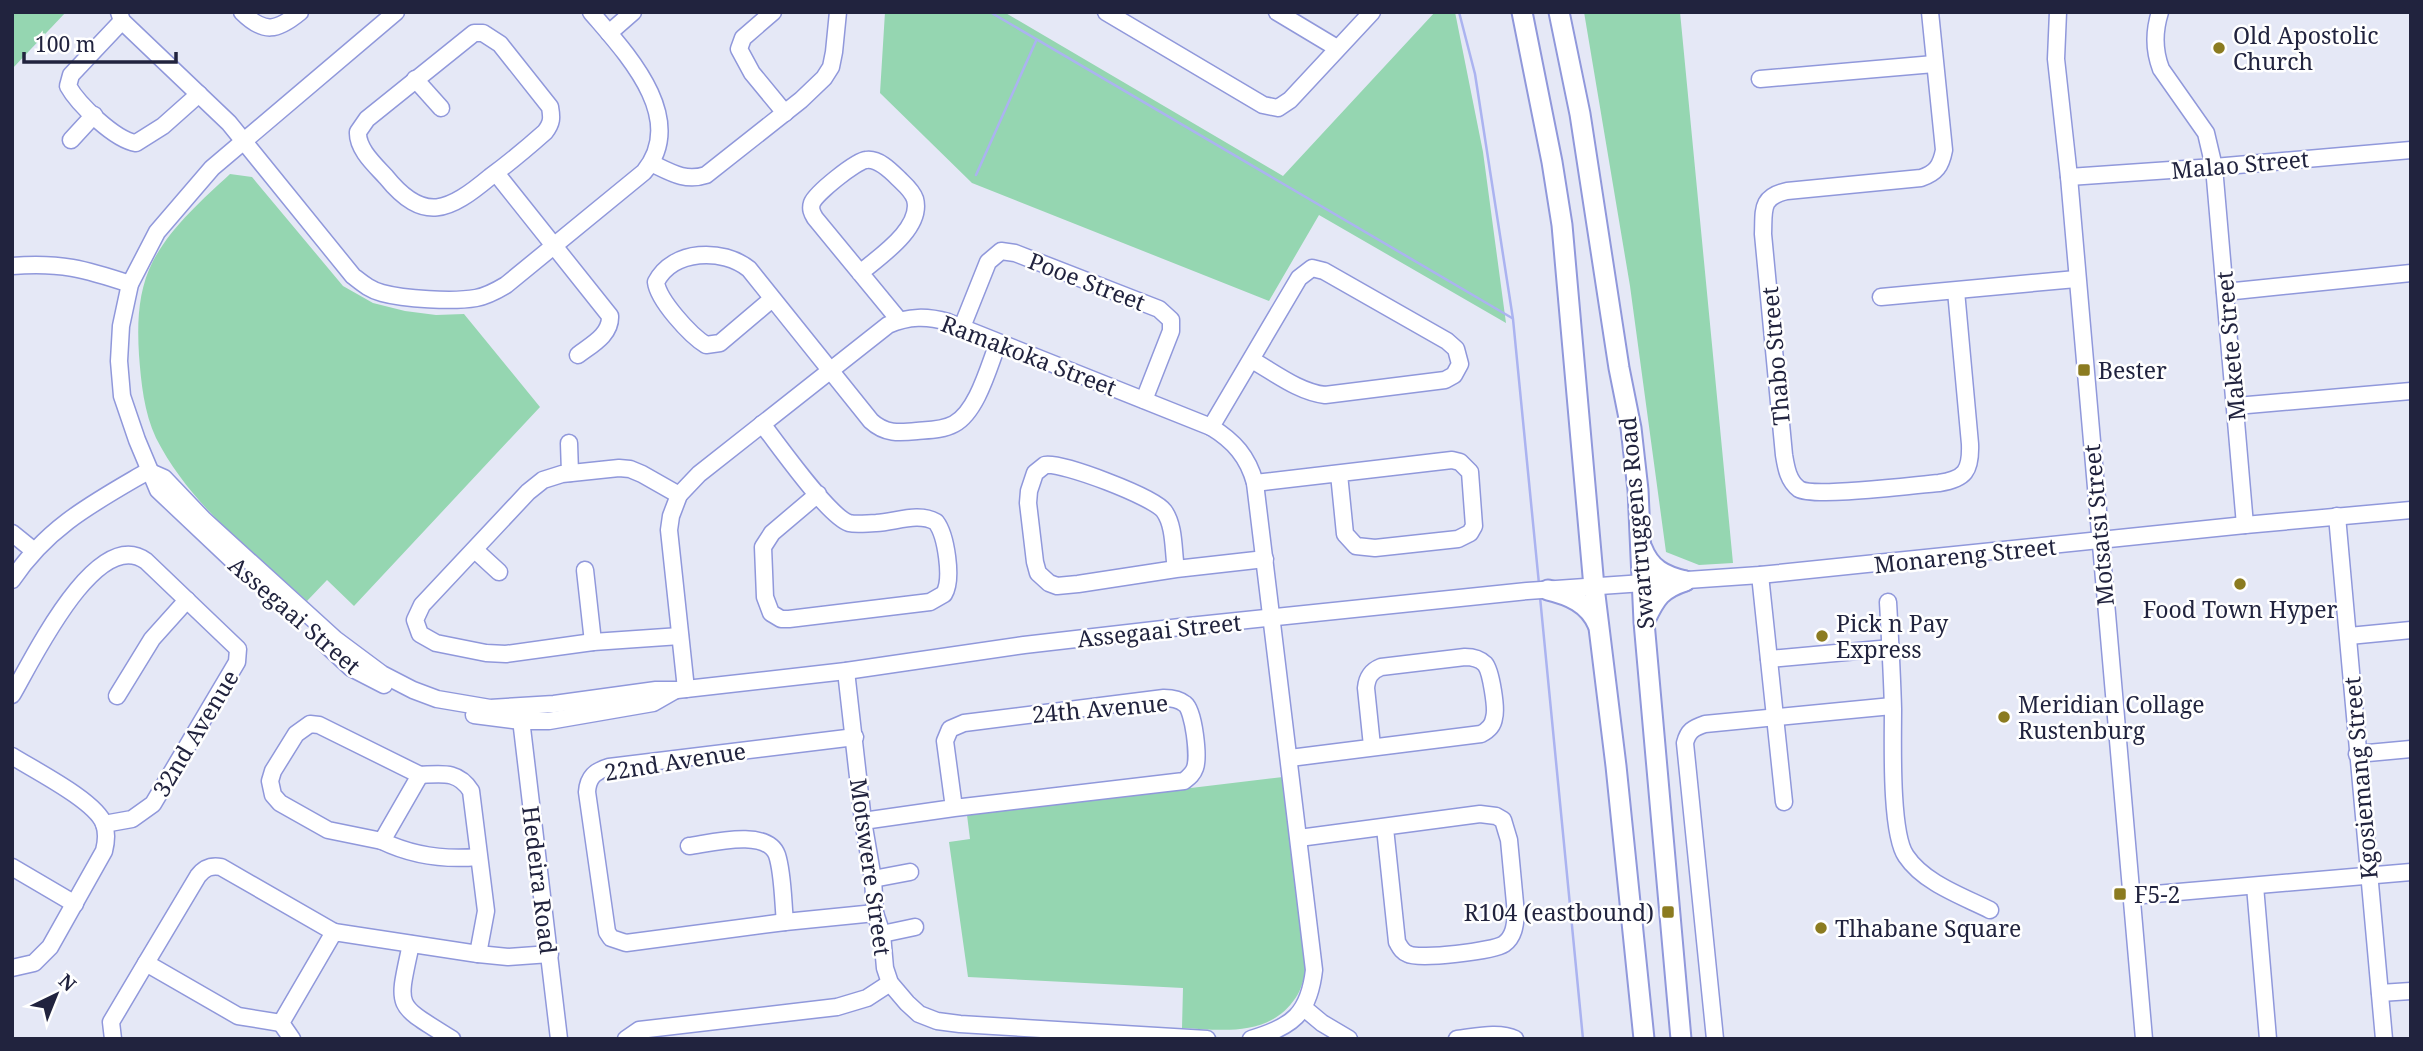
<svg xmlns="http://www.w3.org/2000/svg" width="2423" height="1051" viewBox="0 0 2423 1051" font-family="'Noto Serif',serif">
<rect width="100%" height="100%" fill="#e5e8f6"/>
<g fill="#95d6b1">
<polygon points="12,12 66,12 12,69"/>
<polygon points="885,12 1004,12 1283,176 1435,12 1455,12 1483,152 1506,323 1319,215 1269,301 972,183 880,93"/>
<polygon points="1584,12 1680,12 1733,563 1699,565 1666,552 1630,286"/>
<path d="M230,174L252,177L343,286L373,303L405,311L436,315L464,314L540,407L354,606L327,580L307,601C252,552 190,505 156,438C144,413 141,382 139,355C137,323 138,290 153,261C171,227 202,200 230,174Z"/>
<path d="M1283,777L1308,968C1304,976 1302,987 1298,994C1272,1038 1224,1030 1182,1028L1183,988L968,977L949,842L970,839L967,815Z"/>
</g>
<g fill="none" stroke-linecap="round" stroke-linejoin="round">
<g stroke="#abb3f0" stroke-width="2.5">
<polyline points="990,12 1512,318"/>
<polyline points="1459,12 1475,74 1513,319 1539,584"/>
<polyline points="976,175 1036,41"/>
<polyline points="1540,597 1583,1039"/>
</g>
<defs>
<g id="minor">
<path d="M119,12L122,21L229,123L353,276C362,283 370,290 382,293C404,299 453,302 476,298C487,296 496,291 506,285L644,172C689,118 625,52 591,12"/>
<path d="M242,12C264,34 277,31 300,12"/>
<polyline points="773,12 743,38 739,49 752,73 785,113"/>
<polyline points="1106,12 1263,105 1278,108 1290,100 1372,12"/>
<polyline points="1277,12 1337,48"/>
<path d="M1930,12L1944,150C1941,166 1936,173 1921,178L1787,191C1760,197 1764,210 1763,234L1784,455C1786,467 1788,481 1799,489C1814,498 1914,485 1939,483C1965,479 1971,471 1970,444L1956,291"/>
<polyline points="2058,12 2056,59 2069,177 2144,1039"/>
<path d="M2160,12C2154,31 2154,51 2161,69L2206,133L2214,167L2245,525"/>
<path d="M122,21L71,75L68,86C78,104 115,140 136,143L163,126L199,94"/>
<path d="M474,33H483L500,44L550,107C552,118 552,123 545,132C527,148 509,163 490,177C449,211 424,224 386,177C375,165 357,149 358,132L367,119Z"/>
<polyline points="609,33 633,12"/>
<polyline points="415,79 441,108"/>
<polyline points="1760,79 1934,64"/>
<polyline points="71,140 94,115"/>
<path d="M651,163C670,172 685,182 706,175L801,100L824,78L831,67L834,52L838,12"/>
<path d="M496,173L610,316C611,335 591,345 578,355"/>
<polyline points="2069,177 2214,167 2411,150"/>
<path d="M12,266C60,262 85,269 130,284"/>
<path d="M860,273C879,257 923,228 915,199C912,190 904,184 898,178C890,170 878,158 866,160C856,161 816,193 812,203C810,209 812,213 815,218L899,320"/>
<polyline points="2225,292 2411,273"/>
<polyline points="1881,297 2076,279"/>
<path d="M772,299L720,343L706,345C690,335 658,300 656,282C673,249 723,248 749,269L871,421C885,434 899,433 917,431C929,430 943,430 954,424C977,412 989,366 998,343"/>
<polyline points="962,327 988,262 1001,251 1015,253 1159,309 1171,320 1171,331 1144,400"/>
<polyline points="2236,406 2411,391"/>
<path d="M762,424C778,444 828,516 849,523C857,525 868,523 876,523C896,522 918,512 936,522C946,535 953,579 944,594L930,602L789,619H781L771,613L765,597L763,547L772,533L818,494"/>
<path d="M1211,427L1299,278L1312,268L1324,271L1447,341L1456,349L1460,364L1454,375L1445,380L1325,395C1299,392 1275,373 1252,360"/>
<polyline points="569,443 570,473"/>
<polyline points="148,471 164,478 204,520 335,639 382,674 413,690 437,699 490,708 554,704 656,690 677,690 846,671 1024,645 1189,626 1527,591 1760,575 2245,525 2411,510"/>
<polyline points="1255,483 1452,460 1460,462 1470,472 1474,526 1470,533 1458,539 1375,548 1356,546 1345,534 1339,474"/>
<polyline points="679,495 642,474 630,469 619,468 562,474 543,480 528,492 422,605 415,620 420,634 436,643 486,653 506,654 593,642 680,636"/>
<polyline points="2337,516 2384,1039"/>
<polyline points="12,533 33,550"/>
<polyline points="475,550 499,572"/>
<polyline points="231,559 158,490 137,440 122,396 119,361 121,326 130,284 157,232 212,168 396,12"/>
<path d="M1176,569C1173,552 1175,526 1164,511C1154,497 1062,462 1045,465L1035,473L1029,491L1028,503L1035,562L1038,573L1049,583L1057,586L1078,584L1176,569L1265,559"/>
<polyline points="585,570 593,642"/>
<polyline points="1760,575 1784,802"/>
<path d="M12,580C48,526 95,502 148,471"/>
<path d="M1888,602C1890,638 1892,673 1893,709C1893,740 1890,833 1906,856C1924,883 1962,896 1990,910"/>
<polyline points="2349,636 2411,630"/>
<polyline points="323,642 351,668 384,685"/>
<polyline points="1769,659 1891,648"/>
<polyline points="846,671 863,821 873,879 875,913 882,934 885,968 890,983 907,1003 919,1014 937,1021 960,1024 1207,1039"/>
<path d="M686,689L669,530L671,516L679,495L699,474L888,325C909,316 927,316 948,322L1211,427C1234,441 1248,457 1255,483L1314,970C1309,1014 1292,1027 1251,1039"/>
<path d="M12,695C31,663 96,525 146,561L238,649L237,662L153,804L132,819L104,824"/>
<polyline points="117,696 152,639 187,600"/>
<polyline points="520,711 559,1039"/>
<polyline points="474,715 521,721 549,721 653,703 674,691"/>
<path d="M855,737L609,767C595,771 588,777 587,792L607,932L611,938L626,943L785,922L875,913"/>
<polyline points="2357,754 2411,749"/>
<path d="M12,756C34,770 96,801 104,824C107,832 106,843 104,851L50,947L34,963L12,968"/>
<path d="M1290,758L1481,734C1487,731 1493,726 1494,718C1497,709 1491,671 1485,664C1480,659 1472,657 1465,657L1381,667C1371,671 1367,677 1366,688L1372,746"/>
<path d="M420,775C441,774 458,770 471,791L486,911L478,954"/>
<path d="M420,775L382,841C413,856 444,860 478,857"/>
<path d="M863,821L954,808L945,741L950,729L964,723L1164,698C1172,698 1179,699 1185,704C1194,711 1199,757 1195,768C1193,774 1189,777 1184,781L954,808"/>
<path d="M1299,838L1480,814L1496,816L1503,820L1509,840L1516,914C1515,925 1514,937 1504,944C1494,951 1419,960 1408,954C1402,952 1400,947 1397,942L1385,828"/>
<polyline points="382,841 328,830 280,803 273,795 270,781 273,771 296,734 310,724 319,725 420,775"/>
<path d="M689,846C711,843 767,828 777,855C783,873 783,903 785,922"/>
<polyline points="12,867 75,904"/>
<polyline points="873,879 910,872"/>
<polyline points="2255,886 2268,1039"/>
<polyline points="2132,896 2411,872"/>
<polyline points="882,934 915,927"/>
<path d="M411,944C397,1010 394,1003 452,1039"/>
<path d="M146,963L198,876C204,868 211,865 221,867L334,932"/>
<polyline points="2380,993 2411,991"/>
<polyline points="1304,1008 1322,1023 1349,1039"/>
<polyline points="113,1039 111,1022 146,963 238,1016 281,1023"/>
<polyline points="292,1039 281,1023 334,932 478,954 508,957 550,954"/>
<polyline points="626,1039 639,1030 837,1007 867,998 890,983"/>
<path d="M1457,1039C1475,1037 1499,1031 1515,1039"/>
<path d="M1715,1039L1685,743C1688,731 1693,728 1705,724L1892,706"/>
</g>
<g id="major">
<polyline points="1522,12 1552,162 1562,225 1594,587 1616,766 1644,1039"/>
<polyline points="1559,12 1580,114 1619,368 1631,428 1638,490 1644,622 1681,1039"/>
<path d="M1642,548C1650,569 1664,576 1685,581"/>
<path d="M1548,590C1569,595 1589,603 1598,625"/>
<path d="M1645,620C1656,597 1661,589 1685,581"/>
</g>
</defs>
<use href="#minor" stroke="#9098db" stroke-width="19"/>
<use href="#major" stroke="#9098db" stroke-width="23"/>
<use href="#minor" stroke="#fff" stroke-width="16"/>
<use href="#major" stroke="#fff" stroke-width="19"/>
</g>
<g fill="#8b7b20" stroke="#fff" stroke-width="2.5">
<circle cx="2219" cy="48" r="7"/>
<rect x="2077" y="363" width="14" height="14" rx="3.5"/>
<circle cx="2240" cy="584" r="7"/>
<circle cx="1822" cy="636" r="7"/>
<circle cx="2004" cy="717" r="7"/>
<rect x="2113" y="887" width="14" height="14" rx="3.5"/>
<rect x="1661" y="905" width="14" height="14" rx="3.5"/>
<circle cx="1821" cy="928" r="7"/>
</g>
<g text-anchor="middle" dominant-baseline="central" stroke-width="5" stroke-linejoin="round" paint-order="stroke">
<g font-size="23" fill="#21233e" stroke="#fff" text-anchor="start">
<text x="2233" y="35">Old Apostolic<tspan x="2233" dy="26">Church</tspan></text>
<text x="2098" y="370">Bester</text>
<text x="2240" y="609" text-anchor="middle">Food Town Hyper</text>
<text x="1836" y="623">Pick n Pay<tspan x="1836" dy="26">Express</tspan></text>
<text x="2018" y="704">Meridian Collage<tspan x="2018" dy="26">Rustenburg</tspan></text>
<text x="2134" y="894">F5-2</text>
<text x="1654" y="912" text-anchor="end">R104 (eastbound)</text>
<text x="1835" y="928">Tlhabane Square</text>
</g>
<g font-size="23" fill="#21233e" stroke="#fff">
<text transform="translate(2240 164) rotate(-5)">Malao Street</text>
<text transform="translate(1087 281) rotate(21)">Pooe Street</text>
<text transform="translate(2230 346) rotate(-95)">Makete Street</text>
<text transform="translate(1029 355) rotate(21)">Ramakoka Street</text>
<text transform="translate(1775 356) rotate(-95)">Thabo Street</text>
<text transform="translate(1636 523) rotate(-95)">Swartruggens Road</text>
<text transform="translate(2098 525) rotate(-95)">Motsatsi Street</text>
<text transform="translate(1965 555) rotate(-6)">Monareng Street</text>
<text transform="translate(295 615) rotate(41)">Assegaai Street</text>
<text transform="translate(1159 630) rotate(-6)">Assegaai Street</text>
<text transform="translate(1100 708) rotate(-5)">24th Avenue</text>
<text transform="translate(195 733) rotate(-59)">32nd Avenue</text>
<text transform="translate(675 761) rotate(-9)">22nd Avenue</text>
<text transform="translate(2360 778) rotate(-95)">Kgosiemang Street</text>
<text transform="translate(871 867) rotate(82)">Motswere Street</text>
<text transform="translate(540 880) rotate(83)">Hedeira Road</text>
</g>
</g>
<rect width="2423" height="1051" fill="none" stroke="#21233e" stroke-width="28"/>
<g transform="translate(56 995) rotate(43)" stroke="#ffffff" stroke-width="5" paint-order="stroke">
<path d="M0-5L12 26L0 18L-12 26Z" fill="#21233e"/>
<text y="-10" font-size="19" font-weight="bold" text-anchor="middle" fill="#21233e">N</text>
</g>
<path d="M24 52v10h152v-10" fill="none" stroke="#21233e" stroke-width="3.5"/>
<text x="35" y="52" font-size="21" fill="#21233e" stroke="#ffffff" stroke-width="5" paint-order="stroke">100 m</text>
</svg>
